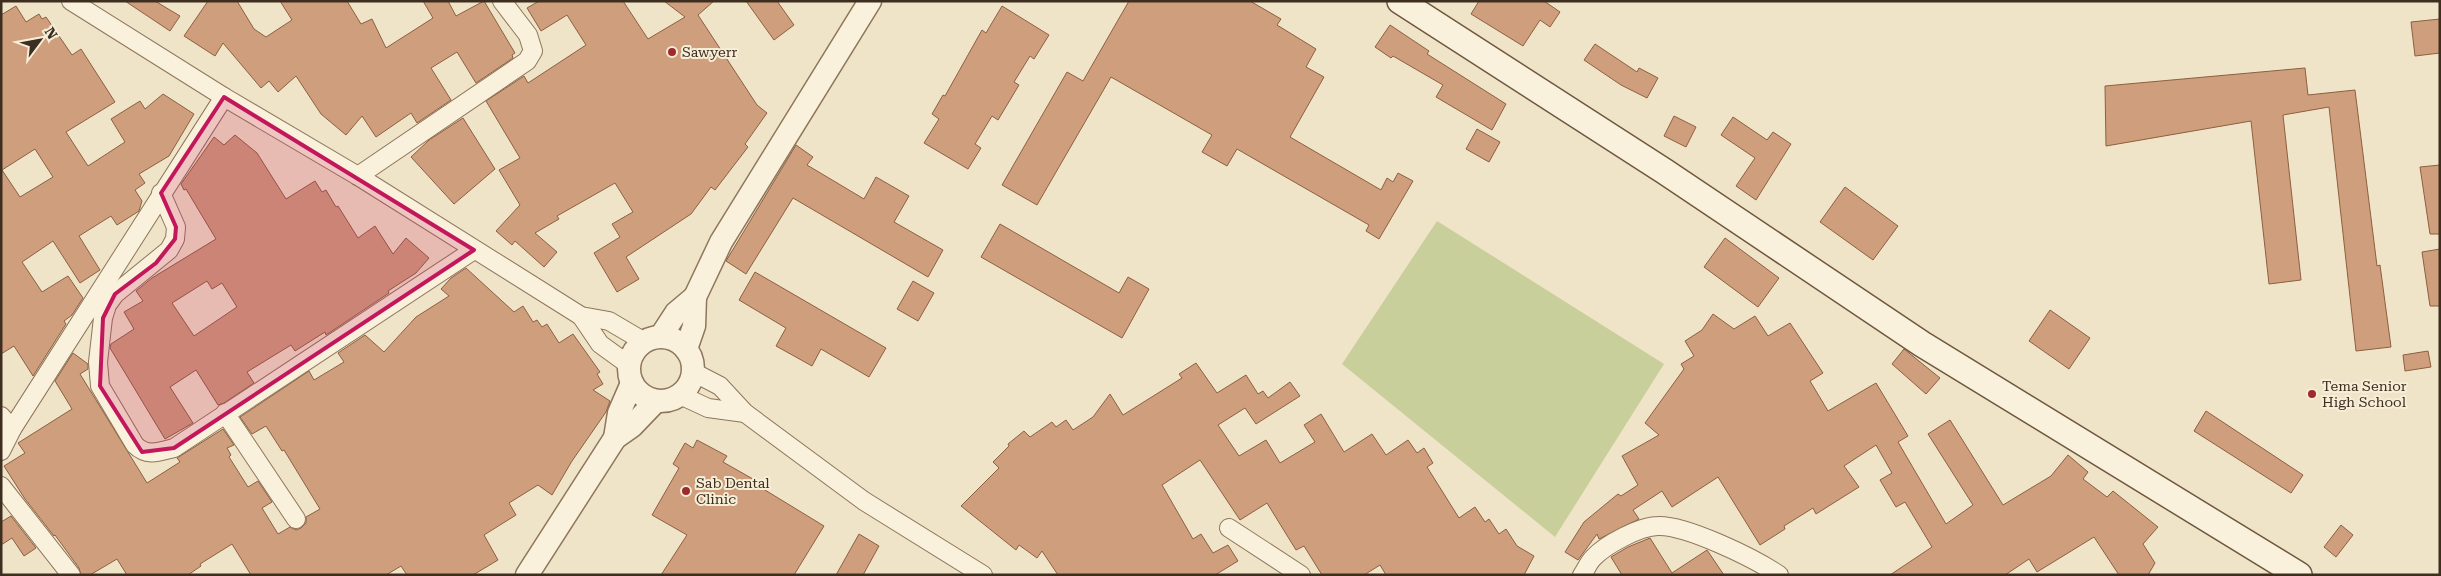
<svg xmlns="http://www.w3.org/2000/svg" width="2441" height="576" viewBox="0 0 2441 576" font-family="'Roboto Serif',serif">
<rect width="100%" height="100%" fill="#f0e4c8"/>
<polygon fill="#c9cf9b" points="1437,221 1664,364 1555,537 1342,364"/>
<g fill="#cf9f7d" stroke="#8d5f41" fill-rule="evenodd">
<polygon points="125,1 155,1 180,16 170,31"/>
<polygon points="208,1 237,1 254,29 266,37 292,20 280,1 347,1 361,24 372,19 386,48 433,18 423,1 448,1 456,16 484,1 515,53 512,55 513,58 476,83 457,52 431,68 451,100 417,123 411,113 376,137 362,116 346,135 321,114 296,76 278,92 269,81 261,88 223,43 215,56 184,36"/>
<polygon points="539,1 623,1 648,39 685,17 664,1 714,1 698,15 757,105 767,113 745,144 748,147 715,190 711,187 691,214 626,257 639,279 617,292 594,253 620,237 612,224 633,212 615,183 557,216 559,219 535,233 557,252 544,267 515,241 512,245 496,231 520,205 499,170 520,158 486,101 524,76 528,83 586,45 567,15 541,31 527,8"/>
<polygon points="746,1 777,1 794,25 774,40"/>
<polygon points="1129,1 1250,1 1281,19 1277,25 1316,49 1306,67 1324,77 1290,137 1381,190 1387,178 1393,182 1398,173 1413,181 1379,239 1366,231 1369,225 1237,149 1227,166 1202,152 1212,135 1111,77 1037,205 1002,185 1067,72 1083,81"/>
<polygon points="1479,1 1544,1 1560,12 1550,27 1540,20 1523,46 1471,14"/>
<path d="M16,6L26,22L39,14L42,19L46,17L72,55L81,49L115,102L66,132L88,166L125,142L111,119L140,101L145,109L163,94L194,114L169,156L139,174L145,183L135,190L142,201L139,211L117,225L111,216L79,236L100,270L80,283L53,241L22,262L42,292L68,276L83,298L72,315L64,321L66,324L33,376L14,346L1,354V15ZM35,149L53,177L20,197L2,170Z"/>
<polygon points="1002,6 1049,35 1034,59 1030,56 1014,82 1019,85 998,120 992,116 975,144 981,148 968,169 924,143 939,119 932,114 943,95 945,96 982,30 986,33"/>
<polygon points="2440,19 2440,53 2415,56 2411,22"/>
<polygon points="1390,25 1429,51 1427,54 1506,104 1492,130 1436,97 1443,85 1393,56 1391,58 1375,47"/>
<polygon points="1595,44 1637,72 1639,68 1658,78 1647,98 1621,85 1584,60"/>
<polygon points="2305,68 2308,95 2355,90 2377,266 2380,265 2391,347 2356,351 2329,107 2283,115 2301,280 2269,284 2251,121 2106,146 2105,86"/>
<polygon points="1674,116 1696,127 1686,147 1664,136"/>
<polygon points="1733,117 1767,140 1773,132 1791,144 1756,200 1736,186 1755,158 1721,135"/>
<polygon points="463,118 495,169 454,204 411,157 429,140"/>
<polygon points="1477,129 1500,142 1489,162 1466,149"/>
<path d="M235,135L257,153L286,199L315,181L322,192L326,190L336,207L338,206L358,238L375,226L393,254L406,238L429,258L416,273L388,291L389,293L326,335L325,332L295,351L291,345L247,372L254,383L224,403L218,405L196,370L170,387L193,423L165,439L110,348L111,344L134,329L124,312L143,301L136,291L152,278L216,239L186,189L184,190L181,184L214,137L224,145ZM207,281L212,289L222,283L237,307L194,336L172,303Z"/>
<polygon points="796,145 813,157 807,165 864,199 876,177 909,196 894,222 943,250 928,277 793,198 746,274 726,261"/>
<polygon points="2440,165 2440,234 2430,234 2420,167"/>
<polygon points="1845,187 1898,226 1873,260 1820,222"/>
<polygon points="1000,224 1119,293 1128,277 1149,289 1122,338 981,257"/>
<polygon points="1725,238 1779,278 1758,307 1704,267"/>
<polygon points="2440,249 2440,306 2430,306 2422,252"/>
<polygon points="466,268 514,312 523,306 533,322 537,320 542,327 547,324 559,343 573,334 600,372 597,374 603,384 593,390 610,401 606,412 572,461 552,495 538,485 509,503 516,515 484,535 498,560 473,575 407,575 401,566 386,575 251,575 232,544 200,564 201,566 188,575 127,575 117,559 90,575 81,575 79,568 55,535 54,536 25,499 4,466 25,453 18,443 72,409 55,381 73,353 88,364 88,369 80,374 147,483 180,462 177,458 223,429 234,445 227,448 231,455 229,457 248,487 258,481 272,502 262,508 278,534 290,527 296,530 301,528 306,523 306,517 320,509 284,450 282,451 266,426 252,434 240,417 309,371 314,380 344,362 338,353 365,335 384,352 416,317 449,296 441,289 451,278"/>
<polygon points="755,272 886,348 869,377 821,349 812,366 776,346 786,328 739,300"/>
<polygon points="913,281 934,293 918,321 897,309"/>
<polygon points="2050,310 2090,338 2069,369 2029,341"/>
<polygon points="1713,314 1734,329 1755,316 1768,336 1790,323 1823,373 1810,381 1828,411 1876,383 1908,436 1898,442 1946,524 1973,505 1928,434 1950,420 2003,505 2051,476 2068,455 2088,472 2083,479 2107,497 2113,491 2158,527 2143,544 2155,563 2148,575 2119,575 2094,537 2037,572 2029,559 2005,575 1890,575 1932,547 1905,502 1896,507 1880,480 1892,473 1876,445 1844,466 1859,487 1816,514 1813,508 1784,526 1785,529 1760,545 1718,477 1672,507 1662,491 1633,510 1639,519 1599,539 1597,534 1578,560 1565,552 1584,522 1618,494 1621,496 1638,485 1622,456 1659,435 1645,423 1684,369 1681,364 1694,356 1685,341 1702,330"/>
<polygon points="1904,349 1940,378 1926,394 1892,364"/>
<polygon points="2428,351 2431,367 2405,371 2403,355"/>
<polygon points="1196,363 1217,393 1246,375 1258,394 1263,391 1268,398 1290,382 1300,396 1256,424 1245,408 1218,425 1239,456 1266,440 1280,463 1315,442 1304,425 1321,414 1344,452 1372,434 1386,455 1408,440 1417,453 1424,448 1433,463 1427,467 1459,518 1475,507 1485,522 1489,519 1499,534 1506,529 1517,546 1534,556 1524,575 1386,575 1380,565 1364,575 1322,575 1304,546 1296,550 1267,503 1240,520 1200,460 1162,485 1193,539 1201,534 1213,553 1228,545 1238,561 1215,575 1058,575 1042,551 1037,558 1019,545 1016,550 961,506 999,468 993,462 1009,446 1008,444 1024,431 1030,437 1052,422 1056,427 1066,420 1073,430 1093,417 1110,394 1123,415 1182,378 1179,374"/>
<polygon points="2206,411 2303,475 2291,493 2194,431"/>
<polygon points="697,440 727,456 723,462 767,487 765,490 824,526 794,575 661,575 687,535 652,515 679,468 673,464 685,443 693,448"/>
<polygon points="11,516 36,548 24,556 12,538 1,545 1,522"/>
<polygon points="2341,525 2353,535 2336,557 2324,547"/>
<polygon points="859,534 879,546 863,575 836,575"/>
<polygon points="1650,538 1672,573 1707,550 1724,575 1622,575 1611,557 1628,547"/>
</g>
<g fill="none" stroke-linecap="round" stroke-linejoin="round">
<defs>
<g id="minor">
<polyline points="71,1 224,97 358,176 581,316 609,321 643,341"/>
<polyline points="358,176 527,61 533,51 528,35 502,1"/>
<path d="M161,193L176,227L175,239L169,250L115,294L107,305L103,318L98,362L100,386L135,445C147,457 159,452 174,448L474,250"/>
<polyline points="581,316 600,344 629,365"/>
<polyline points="693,372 720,386 745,413 864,501 983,575"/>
<polyline points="680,395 708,408 745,413"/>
<polyline points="225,413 296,519"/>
<polyline points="1,416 12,429 1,451"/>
<polyline points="12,429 224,97"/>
<polyline points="1,486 71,575"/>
<polyline points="1229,528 1301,575"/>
<path d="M1582,575C1586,570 1588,563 1593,558C1605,545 1640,526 1658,526C1686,525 1754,558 1779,575"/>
</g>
<g id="tertiary">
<polyline points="661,336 676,313 695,297"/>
<circle cx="661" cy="369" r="32"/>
<polyline points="686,349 694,326 695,297 721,242 870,1"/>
<polyline points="615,438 619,413 632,383"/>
<polyline points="527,575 615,438 632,426 656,401"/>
</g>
<polyline id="secondary" points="1400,1 1664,171 1922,344 2299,575"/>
</defs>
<use href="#minor" stroke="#8d765c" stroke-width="20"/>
<use href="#tertiary" stroke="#8d765c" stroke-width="25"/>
<use href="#secondary" stroke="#6f573f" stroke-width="28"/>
<use href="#minor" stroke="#faf1dc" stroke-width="18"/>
<use href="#tertiary" stroke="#faf1dc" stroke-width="22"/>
<use href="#secondary" stroke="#faf1dc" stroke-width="25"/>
</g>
<path fill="#c2185b" fill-opacity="0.2" stroke="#c2185b" stroke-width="4" stroke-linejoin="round" d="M224,97L474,250L174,448L142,452L100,386L103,318L115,294L156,263L175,239L176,227L161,193Z"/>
<g fill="#9e2a2b" stroke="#f7eed8" stroke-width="2">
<circle cx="672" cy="52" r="5"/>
<circle cx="2312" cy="394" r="5"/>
<circle cx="686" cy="491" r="5"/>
</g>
<g text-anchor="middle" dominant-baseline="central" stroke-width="4" stroke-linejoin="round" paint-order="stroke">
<g font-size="14" fill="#3d2e20" stroke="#f7eed8" text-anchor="start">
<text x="682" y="52">Sawyerr</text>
<text x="2322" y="386">Tema Senior<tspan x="2322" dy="16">High School</tspan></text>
<text x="696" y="483">Sab Dental<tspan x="696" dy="16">Clinic</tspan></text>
</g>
</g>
<rect width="2441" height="576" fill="none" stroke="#3d2e20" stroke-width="5"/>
<g transform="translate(40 40) rotate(58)" stroke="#f7eed8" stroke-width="4" paint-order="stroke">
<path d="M0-4L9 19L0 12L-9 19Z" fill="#3d2e20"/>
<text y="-8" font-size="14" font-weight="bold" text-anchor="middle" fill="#3d2e20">N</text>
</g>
</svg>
